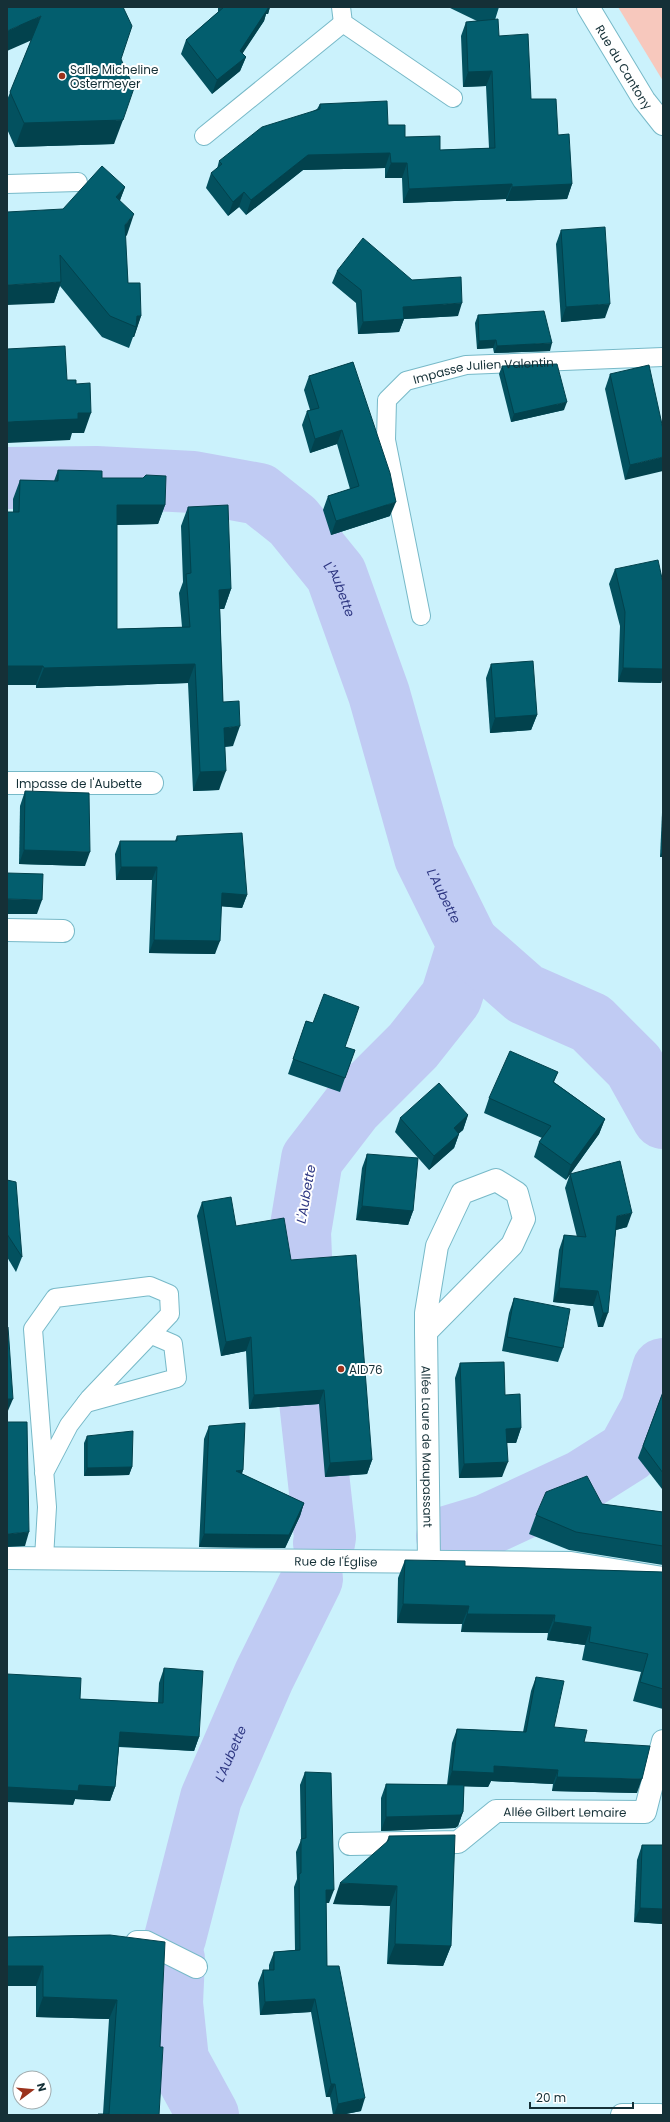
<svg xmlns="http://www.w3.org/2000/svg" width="670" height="2122" viewBox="0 0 670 2122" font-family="Poppins,sans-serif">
<rect width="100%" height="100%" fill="#cbf2fc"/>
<polygon fill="#f7c8bd" points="618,7 663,7 663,81"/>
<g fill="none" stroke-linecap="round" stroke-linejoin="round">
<g stroke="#c0cbf3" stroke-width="62">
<path id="s1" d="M7,478L96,477L193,482L259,494L293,521L336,574L379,694L425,857L468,944L451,998L413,1046L352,1107L312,1159L300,1232L305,1356L325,1537L324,1543"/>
<polyline points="468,944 525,994 591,1023 634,1066 663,1118"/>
<polyline points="447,1537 487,1525 582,1481 628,1452 651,1410 663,1369"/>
<path id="s2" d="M175,1938L211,1798L264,1676L312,1579"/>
<polyline points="174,1959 172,2003 178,2060 208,2115"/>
</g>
<defs>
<g id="lane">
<polyline points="341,7 343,23 453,98"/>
<polyline points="204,136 343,23"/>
<polyline points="7,184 78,182"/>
<path id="s3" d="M421,616L386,440L387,400L406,381L466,365L663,357"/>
<polyline points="86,1403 177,1378 173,1344 152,1335"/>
<polyline points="44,1558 47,1507 33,1329 55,1298 150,1286 169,1294 170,1314 89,1399 69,1425 44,1473"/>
</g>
<g id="street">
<path id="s4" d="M588,7L644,100L663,124"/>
<path id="s5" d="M7,783H152"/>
<polyline points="7,930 63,931"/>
<path id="s6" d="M426,1332L512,1245L524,1219L517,1193L496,1180L462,1193L437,1246L426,1313V1332L429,1561"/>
<path id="s7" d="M7,1558L571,1563L663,1578"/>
<path id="s8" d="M350,1844L458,1842L496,1811L645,1812L663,1741"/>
<polyline points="137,1942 146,1942 196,1967"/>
<polyline points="622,2115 660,2115"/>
</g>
</defs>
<use href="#lane" stroke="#77b9c8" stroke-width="20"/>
<use href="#street" stroke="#77b9c8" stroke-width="24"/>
<use href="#lane" stroke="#fff" stroke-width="18"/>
<use href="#street" stroke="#fff" stroke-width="22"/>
</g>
<g fill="#03515f">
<polygon points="7,7 121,59 114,144 15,147 7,129 7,100 31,41"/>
<polygon points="218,7 270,7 268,14 266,14 264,21 242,53 246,57 240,71 212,94 181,54 186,40 218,12"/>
<polygon points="448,7 499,7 495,20 499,36 531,99 558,135 572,184 567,199 506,201 506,199 403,203 402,178 385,178 385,168 303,170 246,215 239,207 228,216 206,188 211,173 217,169 219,161 317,109 320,104 388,125 405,137 440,150 489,148 486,86 463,87 461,36 466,22 477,21"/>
<polygon points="125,187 120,200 127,235 125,236 128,283 141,316 134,337 133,337 129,348 102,337 60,286 54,303 63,209"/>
<polygon points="561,230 605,318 561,322 556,244"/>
<polygon points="337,271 412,280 458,316 404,319 399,332 358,334 356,303 332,283"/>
<polygon points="478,315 550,351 494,353 493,348 477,349 475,323"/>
<polygon points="353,362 390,516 331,535 323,510 328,496 350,489 337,444 310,453 302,425 307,411 310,410 304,390 309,376"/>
<polygon points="502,366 564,410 511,422 499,374"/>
<polygon points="610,374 663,429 625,480 605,389"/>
<polygon points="58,470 102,478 165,505 158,524 117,525 117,629 182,627 179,593 183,582 181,526 188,507 231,589 224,609 220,609 223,702 233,746 225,747 219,790 193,791 188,683 36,688 36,685 7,685 7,512 13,512 13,499 20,480 54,481"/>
<polygon points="615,569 663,583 663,677 661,683 618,682 620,626 609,584"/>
<polygon points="491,664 537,715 531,730 490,733 486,678"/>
<polygon points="25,791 85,866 19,864 20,806"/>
<polygon points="663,809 663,857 660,857 662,813"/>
<polygon points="177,836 247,895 242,908 221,906 215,954 149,953 152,880 116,880 115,854 120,841 175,841"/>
<polygon points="306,1021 313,1023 345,1047 355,1050 340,1092 288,1074"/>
<polygon points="558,1072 554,1082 605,1119 599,1134 566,1180 534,1157 539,1142 542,1138 484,1113 489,1098"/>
<polygon points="468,1115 463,1130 459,1133 459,1134 454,1148 429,1170 395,1132 400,1118"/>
<polygon points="367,1154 413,1211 408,1225 356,1220 362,1168"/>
<polygon points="570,1174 627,1227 616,1230 603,1327 598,1327 593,1306 553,1302 559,1250 564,1235 577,1237 565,1188"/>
<polygon points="7,1180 22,1257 16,1272 7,1257"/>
<polygon points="202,1202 236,1226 291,1260 372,1460 367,1474 325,1477 319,1404 249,1409 246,1351 221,1356 197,1216"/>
<polygon points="514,1298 563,1348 558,1362 502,1351 509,1313"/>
<polygon points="460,1363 505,1395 521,1428 516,1443 507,1443 502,1477 459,1478 455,1378"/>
<polygon points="663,1392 663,1489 662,1489 638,1458"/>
<polygon points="209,1426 243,1470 242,1474 304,1503 300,1516 285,1548 199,1547 204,1439"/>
<polygon points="87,1436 132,1467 129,1475 84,1476 84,1443"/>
<polygon points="602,1504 663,1512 663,1565 569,1550 529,1534 536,1515"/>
<polygon points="405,1560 465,1566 663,1572 663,1709 633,1701 641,1672 582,1660 585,1645 547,1640 548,1633 461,1632 462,1624 397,1623 398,1578"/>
<polygon points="164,1668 199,1737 194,1751 119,1747 115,1787 110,1801 75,1799 73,1805 80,1699 158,1703 159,1683"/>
<polygon points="536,1677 554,1727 584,1742 637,1793 552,1791 553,1784 491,1781 488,1787 464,1786 463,1812 458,1826 455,1828 381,1831 381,1798 386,1784 447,1785 452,1743 457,1729 523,1732 531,1691"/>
<polygon points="305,1772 329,1903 326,1903 327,1966 361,2111 341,2115 333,2115 330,2097 326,2097 311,2012 260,2015 258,1983 263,1970 269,1970 269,1965 274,1952 295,1950 294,1887 297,1879 296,1852 301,1840 300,1785"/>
<polygon points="389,1836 451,1946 443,1966 387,1964 390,1906 333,1904 386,1843"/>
<polygon points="642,1845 663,1845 663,1924 634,1922 637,1860"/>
<polygon points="110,1935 160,2047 159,2115 98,2115 98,2114 103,2114 109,2019 36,2017 36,1986 7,1937"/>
</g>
<g fill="#02424d">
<polygon points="266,7 270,7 268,14 266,14 264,21 235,65 240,51"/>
<polygon points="41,16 32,40 7,51 7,31"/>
<polygon points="246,57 240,71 212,94 217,80"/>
<polygon points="492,71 486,86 463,87 468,72"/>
<polygon points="123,120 114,144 15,147 24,123"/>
<polygon points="390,153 385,168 303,170 246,215 251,200 308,155"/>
<polygon points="391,163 407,163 402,178 385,178"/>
<polygon points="512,184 506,199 403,203 409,189"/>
<polygon points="572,184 567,199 506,201 512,187"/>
<polygon points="125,187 117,208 116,197"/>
<polygon points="244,192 239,207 228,216 233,202"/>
<polygon points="134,214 127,235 117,246 125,225"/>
<polygon points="61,282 54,303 7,305 7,285"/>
<polygon points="462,303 458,316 404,319 399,332 358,334 363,322 403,307"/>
<polygon points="610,304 605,318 561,322 566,307"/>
<polygon points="137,316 141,316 134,337 133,337 136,327"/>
<polygon points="496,340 493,348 477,349 479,341"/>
<polygon points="552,343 550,351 494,353 497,346"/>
<polygon points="567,402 564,410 511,422 514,414"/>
<polygon points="78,413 91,413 84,433 72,433 70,440 7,443 7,422"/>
<polygon points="342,430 337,444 310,453 315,439"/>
<polygon points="663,457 663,471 625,480 630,465"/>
<polygon points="396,502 390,516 331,535 336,521"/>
<polygon points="117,505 165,505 158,524 110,525"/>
<polygon points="231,589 224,609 212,609 219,590"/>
<polygon points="195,664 188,683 36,688 44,668"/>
<polygon points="7,666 43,666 36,685 7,685"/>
<polygon points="623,668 663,669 663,677 661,683 618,682"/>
<polygon points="537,715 531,730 490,733 495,718"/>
<polygon points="240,726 233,746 217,747 224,728"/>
<polygon points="226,771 219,790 193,791 200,772"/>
<polygon points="24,850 90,852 85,866 19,864"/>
<polygon points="663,850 663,857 660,857"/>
<polygon points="121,867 157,867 152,880 116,880"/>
<polygon points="222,893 247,895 242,908 217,906"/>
<polygon points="7,899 42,900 37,914 7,914"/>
<polygon points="154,940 220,941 215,954 149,953"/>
<polygon points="468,1115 463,1130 449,1142 454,1128"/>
<polygon points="605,1119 599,1134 566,1180 571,1165"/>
<polygon points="459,1134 454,1148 429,1170 434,1156"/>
<polygon points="362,1206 413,1211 408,1225 356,1220"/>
<polygon points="632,1213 627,1227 612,1231 617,1216"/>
<polygon points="559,1288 598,1291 593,1306 553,1302"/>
<polygon points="603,1313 608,1313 603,1327 598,1327"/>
<polygon points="251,1337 246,1351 221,1356 226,1342"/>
<polygon points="324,1390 319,1404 249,1409 254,1395"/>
<polygon points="7,1399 13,1399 7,1413"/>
<polygon points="521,1428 516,1443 501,1443 506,1429"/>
<polygon points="372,1460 367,1474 325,1477 330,1463"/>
<polygon points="508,1462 502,1477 459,1478 464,1464"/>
<polygon points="132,1467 129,1475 84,1476 87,1468"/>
<polygon points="243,1470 238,1483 236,1471"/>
<polygon points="304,1503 300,1516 285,1548 199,1547 204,1534"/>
<polygon points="29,1532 25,1546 7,1547 7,1534"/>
<polygon points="403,1604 469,1606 462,1624 397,1623"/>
<polygon points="467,1614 555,1615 548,1633 461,1632"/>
<polygon points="554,1622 591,1627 585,1645 547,1640"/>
<polygon points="120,1732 199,1737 194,1751 115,1746"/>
<polygon points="494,1766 558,1770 553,1784 491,1781 488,1787 447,1786 452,1771"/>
<polygon points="557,1777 642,1779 637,1793 552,1791"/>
<polygon points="79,1785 115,1787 110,1801 75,1799 73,1805 7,1802 7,1787"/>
<polygon points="463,1812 458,1826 455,1828 381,1831 386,1817"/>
<polygon points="340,1883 397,1886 390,1906 333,1904"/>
<polygon points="326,1890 334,1890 329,1903 321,1903"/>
<polygon points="640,1908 663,1909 663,1924 634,1922"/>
<polygon points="395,1944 451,1946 443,1966 387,1964"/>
<polygon points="7,1966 43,1966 36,1986 7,1986"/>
<polygon points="43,1997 117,2000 109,2019 36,2017"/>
<polygon points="315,1999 311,2012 260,2015 265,2002"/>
<polygon points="331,2084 335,2084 330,2097 326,2097"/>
<polygon points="365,2098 361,2111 341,2115 334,2115 338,2104"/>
</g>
<g fill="#035e6e" stroke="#02424d">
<polygon points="7,7 123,7 132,26 121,59 134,88 123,120 24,123 10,92 41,16 7,31"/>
<polygon points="224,7 269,7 240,51 246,57 217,80 186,40"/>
<polygon points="498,19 499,36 528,34 531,99 556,99 558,135 569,134 572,184 512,187 512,184 409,189 407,163 391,163 390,153 308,155 251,200 244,192 233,202 211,173 222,164 219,161 262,127 320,109 320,104 387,101 388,125 405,125 405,137 440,136 440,150 495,148 492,71 468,72 466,22"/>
<polygon points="102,166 125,187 116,197 134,214 125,225 128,283 140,283 141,316 137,316 136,327 110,316 60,255 61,282 7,285 7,212 63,209"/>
<polygon points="605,227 610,304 566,307 561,230"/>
<polygon points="363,238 412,280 461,277 462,303 403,307 404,319 363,322 361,290 337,271"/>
<polygon points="544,311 552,343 497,346 496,340 479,341 478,315"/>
<polygon points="65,346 67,380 76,380 76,384 90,383 91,413 78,413 78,419 7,422 7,349"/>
<polygon points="353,362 390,473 396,502 336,521 328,496 359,486 342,430 315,439 307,411 319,408 309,376"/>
<polygon points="557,364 567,402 514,414 502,366"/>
<polygon points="649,365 663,429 663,457 630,465 610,374"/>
<polygon points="58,470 102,471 102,478 143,478 146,475 166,476 165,505 117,505 117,629 190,627 186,574 191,573 188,507 228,505 231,589 219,590 223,702 239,701 240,726 224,728 226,771 200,772 195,664 44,668 43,666 7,666 7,512 19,512 20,480 58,481"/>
<polygon points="658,560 663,583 663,669 623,668 625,612 615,569"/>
<polygon points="533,661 537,715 495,718 491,664"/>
<polygon points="25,791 89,793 90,852 24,850"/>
<polygon points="242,833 247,895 222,893 220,941 154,940 157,867 121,867 120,841 177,841 177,836"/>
<polygon points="7,873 43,874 42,900 7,899"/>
<polygon points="324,994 359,1007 345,1047 355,1050 345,1078 293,1059 306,1021 313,1023"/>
<polygon points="510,1051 558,1072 553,1082 605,1119 571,1165 539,1142 551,1126 489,1098"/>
<polygon points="439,1083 468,1115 454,1128 459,1134 434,1156 400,1118"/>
<polygon points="367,1154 418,1158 413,1211 362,1206"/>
<polygon points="620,1161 632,1213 617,1216 608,1313 603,1313 598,1291 559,1288 564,1235 586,1237 570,1174"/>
<polygon points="7,1180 16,1182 22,1257 7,1234"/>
<polygon points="231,1197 236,1226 284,1218 291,1260 356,1255 372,1460 330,1463 324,1390 254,1395 251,1337 226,1342 202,1202"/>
<polygon points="514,1298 570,1309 563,1348 507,1337"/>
<polygon points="7,1327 8,1327 13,1399 7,1399"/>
<polygon points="504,1362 505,1395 520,1394 521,1428 506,1429 508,1462 464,1464 460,1363"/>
<polygon points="663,1392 663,1473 643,1446"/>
<polygon points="7,1422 27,1422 29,1532 7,1534"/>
<polygon points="245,1423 243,1470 236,1471 304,1503 289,1535 204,1534 209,1426"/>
<polygon points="133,1431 132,1467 87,1468 87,1436"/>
<polygon points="587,1476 602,1504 663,1512 663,1546 576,1532 536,1515 546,1492"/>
<polygon points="405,1560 465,1561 465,1566 663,1572 663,1689 640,1682 648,1654 589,1642 591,1627 554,1622 555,1615 467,1614 469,1606 403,1604"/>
<polygon points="164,1668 203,1671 199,1737 120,1732 115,1787 79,1785 78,1791 7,1787 7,1674 81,1678 80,1699 163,1703"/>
<polygon points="536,1677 564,1681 554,1727 587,1730 584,1742 650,1746 642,1779 557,1777 558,1770 494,1766 494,1773 452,1771 457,1729 526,1732"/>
<polygon points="305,1772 331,1773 334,1890 326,1890 327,1966 339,1966 365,2098 338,2104 335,2084 331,2084 315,1999 265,2002 263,1970 274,1970 274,1952 300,1950 299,1874 301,1873 301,1839 306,1838"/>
<polygon points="386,1784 464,1785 463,1812 460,1815 386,1817"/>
<polygon points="455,1835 451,1946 395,1944 397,1886 340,1883 389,1840 389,1836"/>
<polygon points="642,1845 663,1845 663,1909 640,1908"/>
<polygon points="110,1935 165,1942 160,2047 163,2047 159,2115 98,2115 98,2114 109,2114 117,2000 43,1997 43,1966 7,1966 7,1937"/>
</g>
<g fill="#9b321c" stroke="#fff" stroke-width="1.5">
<circle cx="62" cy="76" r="4"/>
<circle cx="341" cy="1369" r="4"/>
</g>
<g text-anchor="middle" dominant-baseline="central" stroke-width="4" stroke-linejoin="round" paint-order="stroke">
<g font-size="12" fill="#153037" stroke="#fff">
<text stroke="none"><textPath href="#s4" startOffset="70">Rue du Cantony</textPath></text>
<text stroke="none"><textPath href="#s3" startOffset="325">Impasse Julien Valentin</textPath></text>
<text stroke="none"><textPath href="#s5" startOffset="72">Impasse de l'Aubette</textPath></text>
<text stroke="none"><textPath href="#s6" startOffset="499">Allée Laure de Maupassant</textPath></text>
<text stroke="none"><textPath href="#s7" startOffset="329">Rue de l'Église</textPath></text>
<text stroke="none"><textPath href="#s8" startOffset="226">Allée Gilbert Lemaire</textPath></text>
</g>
<g font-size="12" fill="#153037" stroke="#fff" text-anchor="start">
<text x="70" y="69">Salle Micheline<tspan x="70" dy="14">Ostermeyer</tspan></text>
<text x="349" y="1369">AID76</text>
</g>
<g font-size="13" font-style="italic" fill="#2f3883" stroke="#fff">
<text stroke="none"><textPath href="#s1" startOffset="380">L'Aubette</textPath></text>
<text stroke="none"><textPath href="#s1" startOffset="705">L'Aubette</textPath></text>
<text transform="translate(306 1194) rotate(-80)">L'Aubette</text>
<text stroke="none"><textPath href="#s2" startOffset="193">L'Aubette</textPath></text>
</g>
</g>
<rect width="670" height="2122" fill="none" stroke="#153037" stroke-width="16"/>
<g transform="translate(32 2090) rotate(74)"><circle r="19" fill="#ffffff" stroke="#a1acaf"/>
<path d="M0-3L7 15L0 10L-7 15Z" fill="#9b321c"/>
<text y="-6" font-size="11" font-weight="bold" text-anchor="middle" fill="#153037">N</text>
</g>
<path d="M530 2102v6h103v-6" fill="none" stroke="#153037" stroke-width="2"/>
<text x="536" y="2102" font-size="12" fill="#153037" stroke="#ffffff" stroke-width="3" paint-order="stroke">20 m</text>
</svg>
